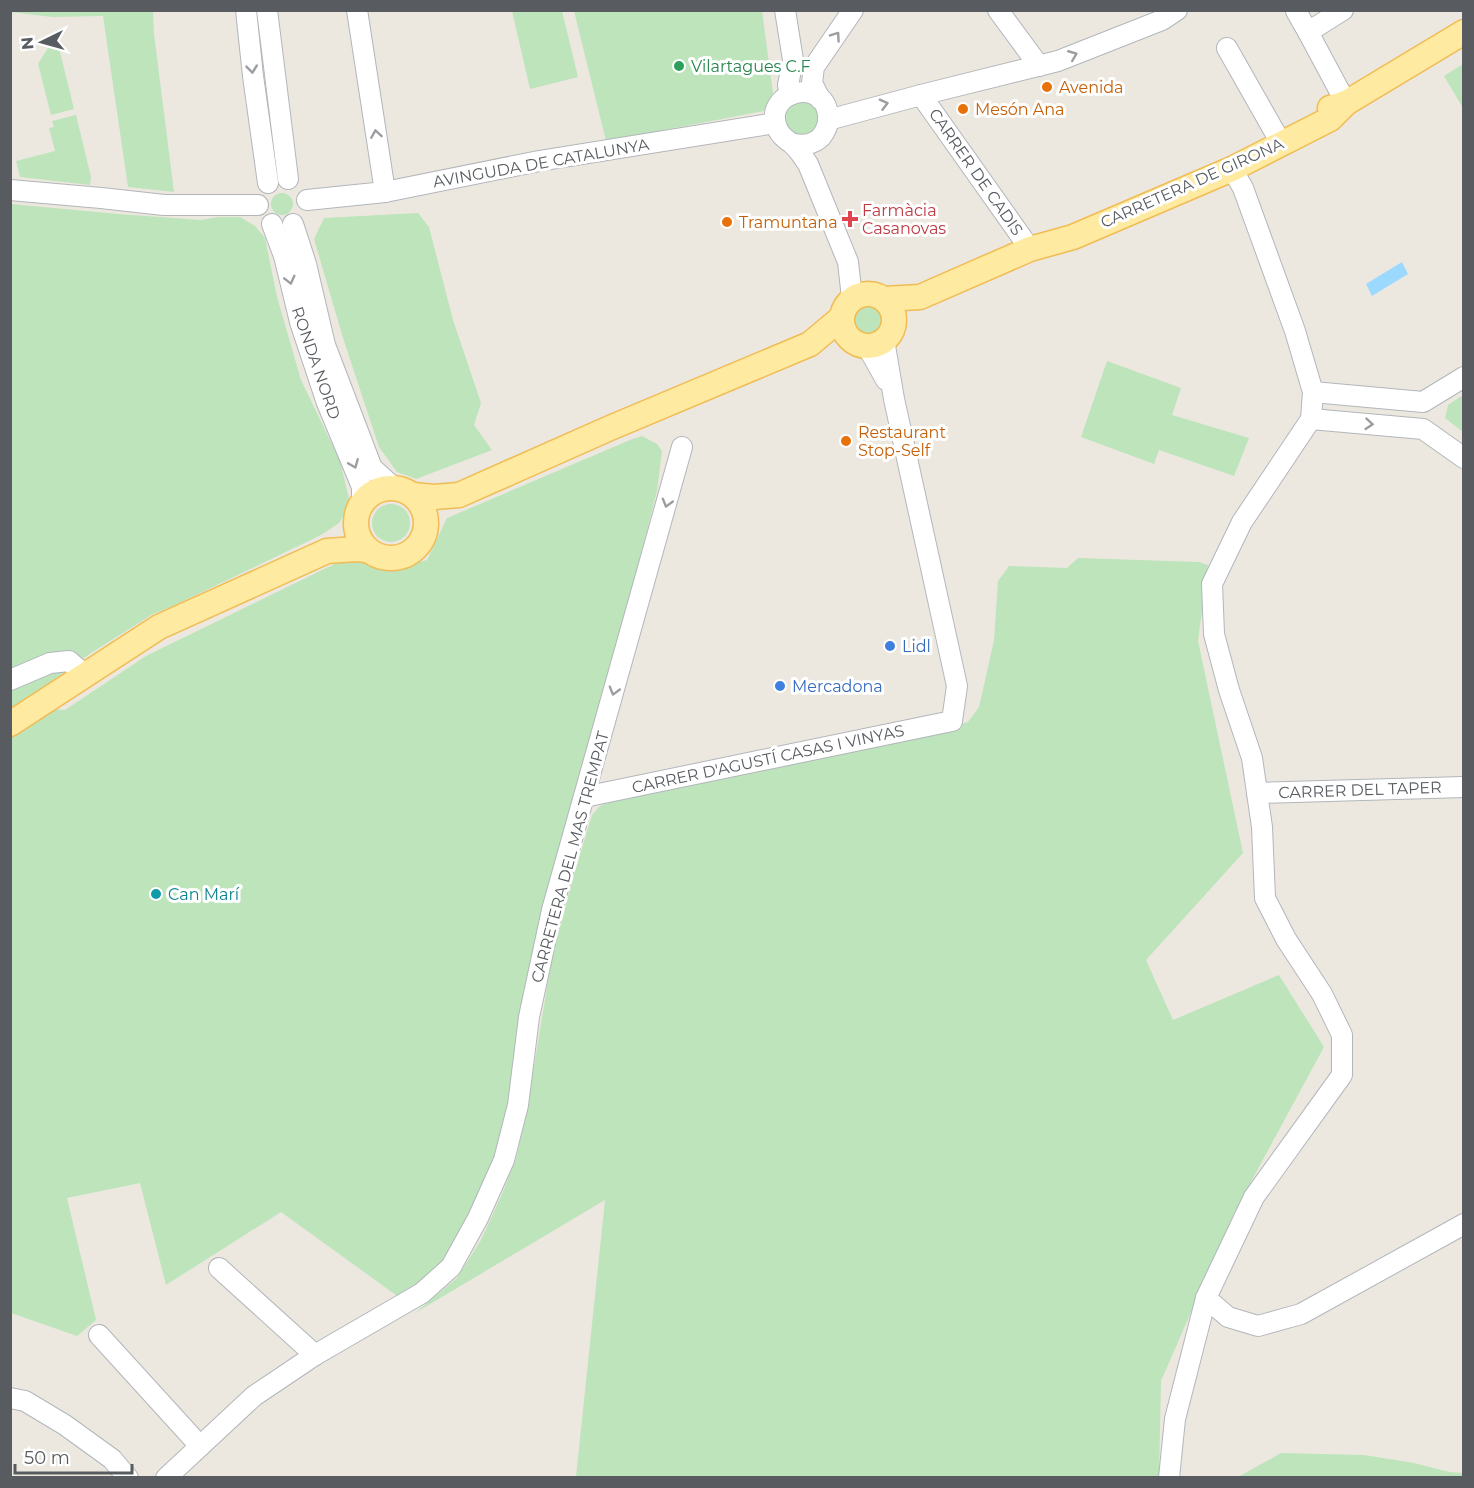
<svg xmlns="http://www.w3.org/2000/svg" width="1474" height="1488" viewBox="0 0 1474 1488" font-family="Montserrat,sans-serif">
<rect width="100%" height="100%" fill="#ece8df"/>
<g fill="#bde4bb">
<polygon points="11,10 153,11 154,34 174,192 128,187 103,16 52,17 11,12"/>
<polygon points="512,11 562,11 578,77 530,89"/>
<polygon points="574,11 762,11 773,93 764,111 606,141"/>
<polygon points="51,43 56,44 60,52 74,109 51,115 38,64"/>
<polygon points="1463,64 1463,108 1444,76"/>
<path d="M796,100L813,103C821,114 822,124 810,133L797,135C786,129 784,123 784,111Z"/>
<polygon points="76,115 91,177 90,185 20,177 16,161 55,151 49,128 54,127 52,121"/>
<circle cx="282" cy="204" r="11"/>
<polygon points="11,204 118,214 201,220 219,217 240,217 255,226 265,238 277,297 301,380 340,461 349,499 346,512 339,523 321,535 173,606 153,614 91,653 16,707 65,710 146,656 353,555 386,570 427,560 447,518 630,440 642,436 657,444 662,451 657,491 619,640 498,1169 453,1259 400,1298 281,1212 166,1285 140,1183 67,1198 96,1320 77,1336 11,1313"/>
<polygon points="418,213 429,227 453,320 481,403 474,425 492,450 416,479 397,472 379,447 343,338 314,239 324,218"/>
<path d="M866,303L875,306L881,310C888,346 844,338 852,315C854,308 860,305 866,303Z"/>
<polygon points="1107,361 1181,388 1172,415 1249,438 1234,476 1159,450 1154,464 1081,437"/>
<polygon points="1463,395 1463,432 1445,418 1448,405"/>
<circle cx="391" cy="523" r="19"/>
<polygon points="1078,558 1199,562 1208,565 1198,641 1243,853 1146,960 1173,1020 1279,975 1324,1047 1234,1213 1161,1381 1159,1477 576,1477 605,1200 415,1313 457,1278 481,1240 502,1194 517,1156 530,1091 552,957 572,881 592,815 599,807 608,801 953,726 968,722 979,707 994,640 998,581 1009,566 1067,568"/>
<polygon points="1281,1453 1364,1455 1414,1463 1449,1472 1463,1473 1463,1477 1238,1477"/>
</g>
<polygon fill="#9cd9ff" points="1402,262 1408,274 1372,296 1366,284"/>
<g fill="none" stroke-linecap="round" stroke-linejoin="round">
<defs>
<g id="minor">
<polyline points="246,10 253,76 268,183"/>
<polyline points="267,10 288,179"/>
<polyline points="357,10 385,192"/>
<polyline points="785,10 793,60 788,85 790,94"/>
<polyline points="998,10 1039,66"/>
<polyline points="1343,10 1308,32 1346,103"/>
<polyline points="1296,11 1308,32"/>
<polyline points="1227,48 1277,136"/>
<polyline points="921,95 1030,249"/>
<polyline points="820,99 812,83 814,67 853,10"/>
<polyline points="828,120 921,95 1058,61 1162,20 1177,10"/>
<path d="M791,143C801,146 813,145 821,137C826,131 829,123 828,115C824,75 760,92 778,130C781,136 785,139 791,143C798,148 803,157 808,164L848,262L852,298"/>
<polyline points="10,190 101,198 164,205 258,205"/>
<polyline points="307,200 385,192 539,161 775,123"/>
<polyline points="272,224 284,256 300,322 327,403 362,487 362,501"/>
<polyline points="293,224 306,264 325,345 372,468 393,487"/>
<polyline points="867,346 886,380"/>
<polyline points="1313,392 1423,402 1464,377"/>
<polyline points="1311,419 1423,429 1464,458"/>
<polyline points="10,680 50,663 69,661 85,675"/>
<polyline points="1257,793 1464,787"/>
<polyline points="584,797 952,721 957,686 894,399 884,340"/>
<polyline points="219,1268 315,1355"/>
<polyline points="1206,1298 1228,1317 1258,1326 1301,1314 1464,1224"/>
<polyline points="99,1335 200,1446"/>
<polyline points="10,1398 25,1401 65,1425 112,1459 128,1478"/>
<polyline points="166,1478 254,1396 315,1355 422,1293 451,1267 478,1218 504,1160 518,1105 529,1017 552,910 682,447"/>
<polyline points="1169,1478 1175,1419 1206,1298 1254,1197 1342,1075 1342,1035 1322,994 1286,939 1265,898 1262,827 1252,758 1229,690 1214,634 1212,584 1242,522 1311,419 1313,392 1295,331 1243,188 1232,169"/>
</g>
<g id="major">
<polyline points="1330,108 1346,103 1464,32"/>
<circle cx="868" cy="320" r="26"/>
<polyline points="884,299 920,297 1030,249 1073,237 1232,169 1330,119 1346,103"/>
<circle cx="391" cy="523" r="35"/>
<polyline points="413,495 434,497 459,495 610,428 810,344 841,318"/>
<polyline points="10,724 159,627 327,551 356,549 367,550"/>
</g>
</defs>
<use href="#minor" stroke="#b2b6bb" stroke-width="22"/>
<use href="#major" stroke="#f1bc53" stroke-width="27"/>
<use href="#minor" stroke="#fff" stroke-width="20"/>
<use href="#major" stroke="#ffeaa1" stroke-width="24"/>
</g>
<defs><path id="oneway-chevron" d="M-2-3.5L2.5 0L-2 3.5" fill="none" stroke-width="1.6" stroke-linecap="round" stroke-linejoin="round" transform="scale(1.5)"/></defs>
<g stroke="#9b9da0">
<use href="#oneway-chevron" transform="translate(836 36) rotate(-55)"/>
<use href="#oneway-chevron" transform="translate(1073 55) rotate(-22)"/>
<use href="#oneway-chevron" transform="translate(252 69) rotate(84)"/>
<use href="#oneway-chevron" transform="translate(884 104) rotate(-15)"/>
<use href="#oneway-chevron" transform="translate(376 134) rotate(-99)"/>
<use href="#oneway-chevron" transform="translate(290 280) rotate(76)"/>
<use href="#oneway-chevron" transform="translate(1369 424) rotate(5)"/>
<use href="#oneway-chevron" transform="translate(354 464) rotate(68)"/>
<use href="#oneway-chevron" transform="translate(667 503) rotate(106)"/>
<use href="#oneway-chevron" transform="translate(614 691) rotate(106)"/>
</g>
<circle fill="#2e9e5b" stroke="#fff" stroke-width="2" cx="679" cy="66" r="6"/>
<g fill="#e8710a" stroke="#fff" stroke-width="2">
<circle cx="1047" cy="87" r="6"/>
<circle cx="963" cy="109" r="6"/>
<circle cx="727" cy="222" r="6"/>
<circle cx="846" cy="441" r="6"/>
</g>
<path fill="#e0444e" stroke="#fff" stroke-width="2" d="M847 210h6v6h6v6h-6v6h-6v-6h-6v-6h6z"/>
<g fill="#3f7fe0" stroke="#fff" stroke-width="2">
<circle cx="890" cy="646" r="6"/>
<circle cx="780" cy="686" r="6"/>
</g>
<circle fill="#0f9aa8" stroke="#fff" stroke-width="2" cx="156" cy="894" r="6"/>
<g text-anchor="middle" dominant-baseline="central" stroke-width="6" stroke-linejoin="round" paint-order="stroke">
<g font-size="16" fill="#27864d" stroke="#fff" text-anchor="start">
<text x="691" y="66">Vilartagues C.F</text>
</g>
<g font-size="16" fill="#c56008" stroke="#fff" text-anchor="start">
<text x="1059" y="87">Avenida</text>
<text x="975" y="109">Mesón Ana</text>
<text x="739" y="222">Tramuntana</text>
<text x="858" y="432">Restaurant<tspan x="858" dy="18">Stop-Self</tspan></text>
</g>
<g font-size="16" fill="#585c61" stroke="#fff">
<text transform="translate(541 163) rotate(-10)">AVINGUDA DE CATALUNYA</text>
<text transform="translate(976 172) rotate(55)">CARRER DE CADIS</text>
<text transform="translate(1192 183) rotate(-24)">CARRETERA DE GIRONA</text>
<text transform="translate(316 363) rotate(71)">RONDA NORD</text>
<text transform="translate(768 759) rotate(-12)">CARRER D'AGUSTÍ CASAS I VINYAS</text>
<text transform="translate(1360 790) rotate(-2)">CARRER DEL TAPER</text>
<text transform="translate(570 857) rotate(-75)">CARRETERA DEL MAS TREMPAT</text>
</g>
<g font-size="16" fill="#be3a42" stroke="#fff" text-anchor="start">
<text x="862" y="210">Farmàcia<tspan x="862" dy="18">Casanovas</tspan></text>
</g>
<g font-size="16" fill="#366cbe" stroke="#fff" text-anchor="start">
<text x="902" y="646">Lidl</text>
<text x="792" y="686">Mercadona</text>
</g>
<g font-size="16" fill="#0d838f" stroke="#fff" text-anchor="start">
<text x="168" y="894">Can Marí</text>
</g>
</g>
<rect width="1474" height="1488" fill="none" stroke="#585c61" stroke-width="24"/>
<g transform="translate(42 42) rotate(265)" stroke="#ffffff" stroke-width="4.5" paint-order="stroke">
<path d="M0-4.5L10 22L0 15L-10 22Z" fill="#585c61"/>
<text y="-9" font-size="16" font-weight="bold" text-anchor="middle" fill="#585c61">N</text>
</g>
<path d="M15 1464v9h117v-9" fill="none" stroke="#585c61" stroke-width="3"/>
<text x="24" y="1464" font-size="18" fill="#585c61" stroke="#ffffff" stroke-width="4.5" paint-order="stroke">50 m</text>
</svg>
